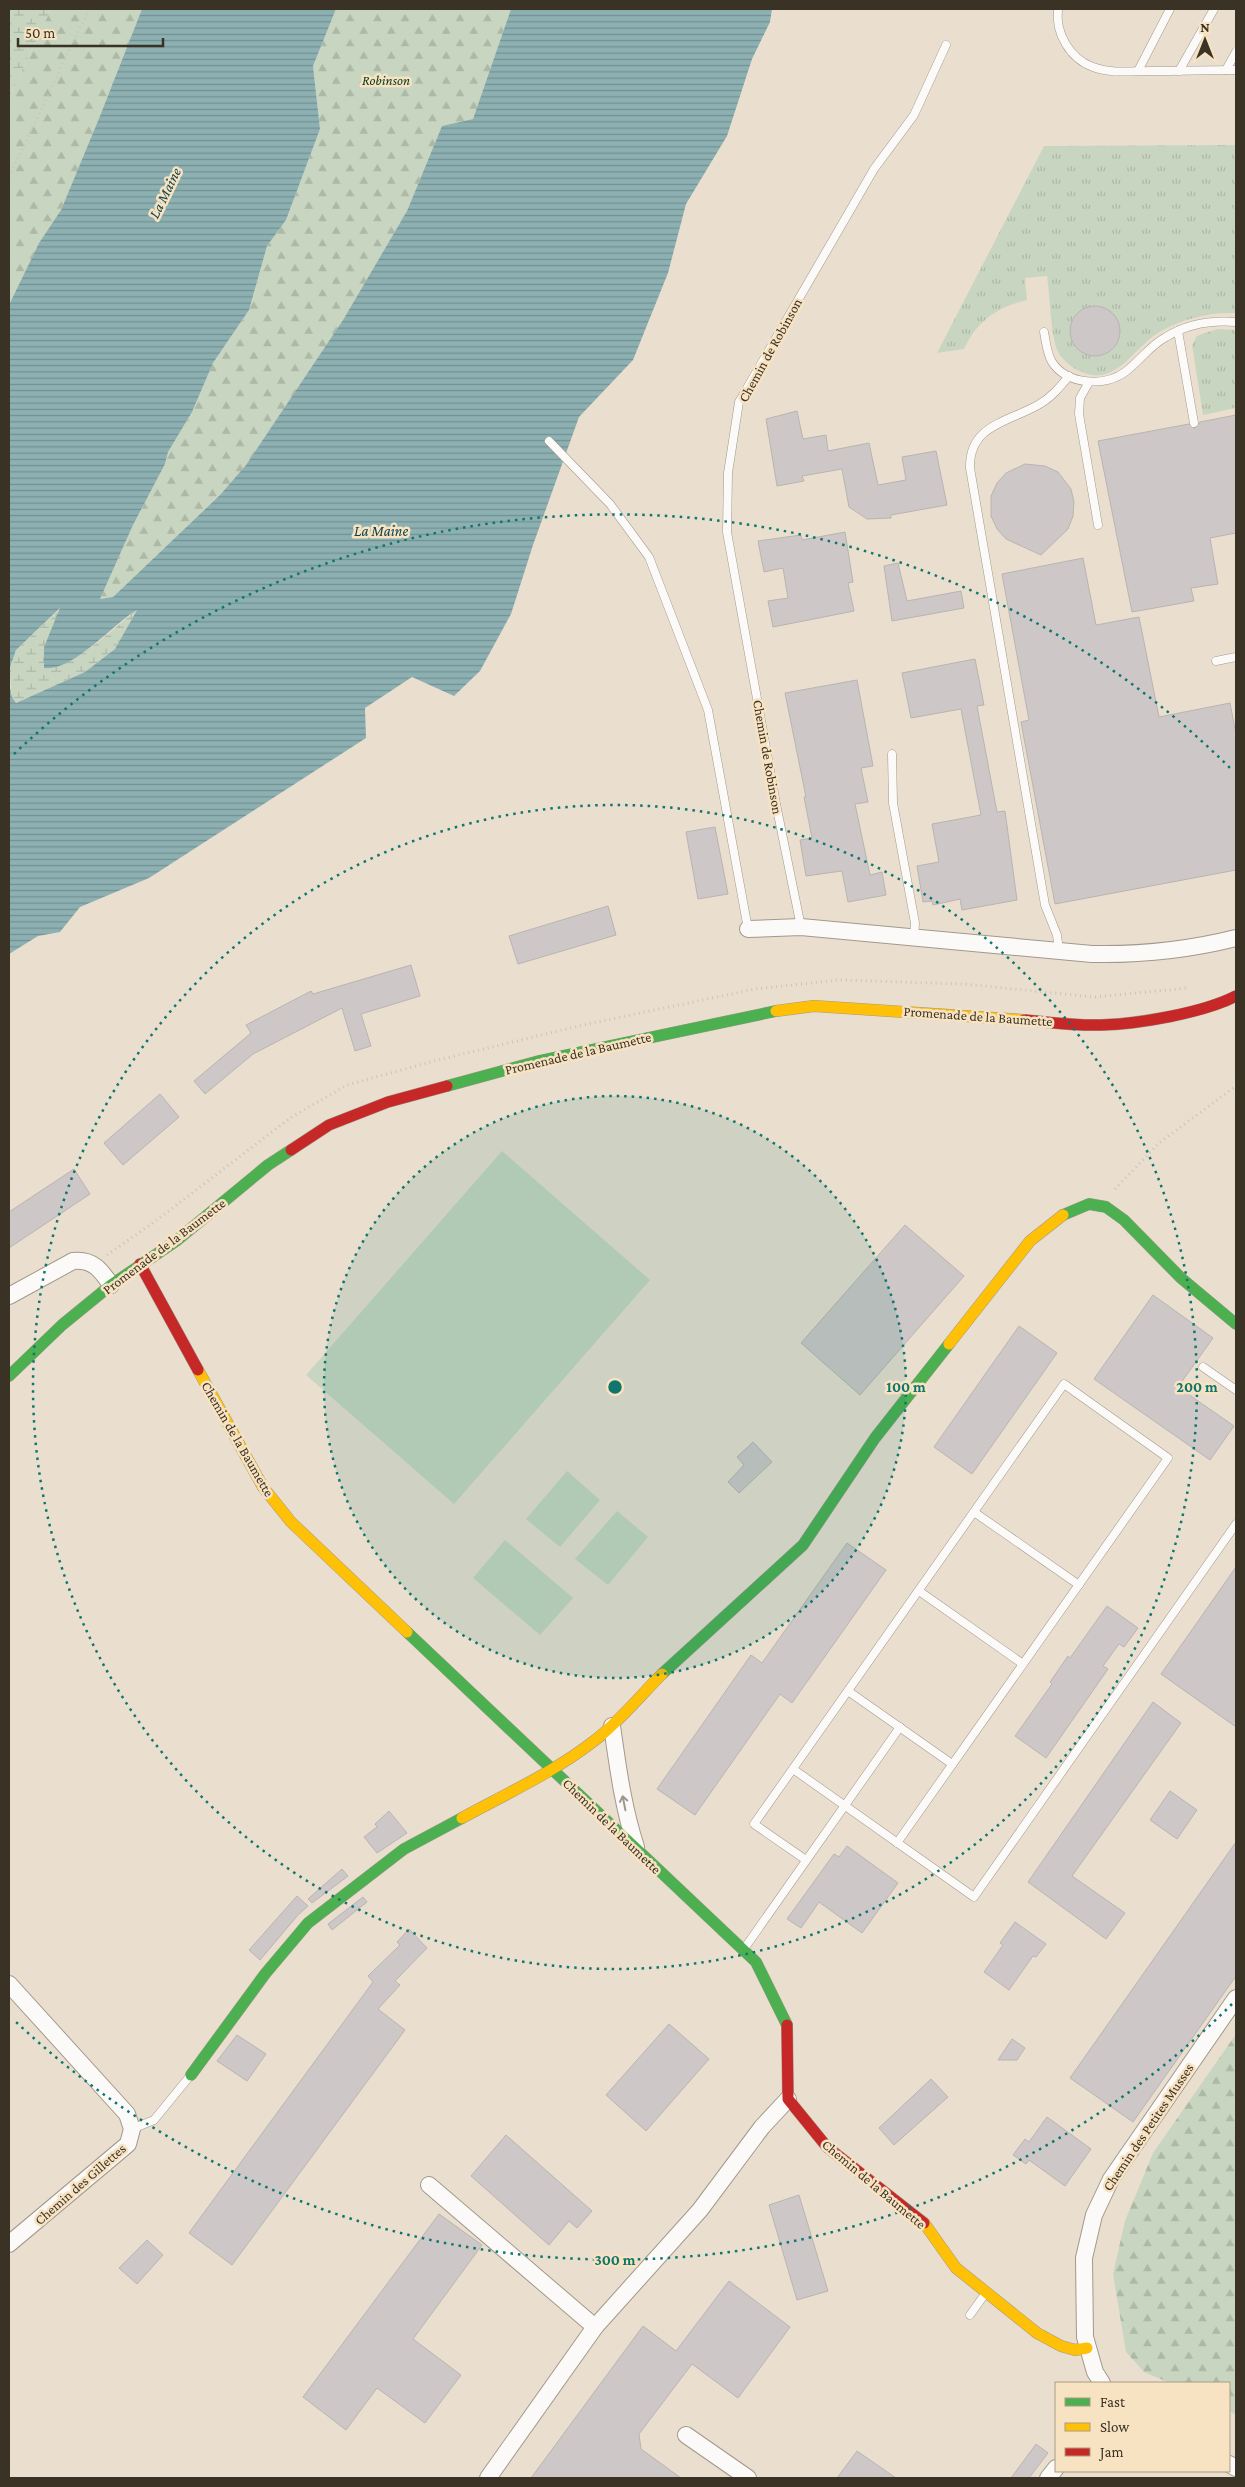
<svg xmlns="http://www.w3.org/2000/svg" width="1245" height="2487" viewBox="0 0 1245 2487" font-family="'Crimson Pro',serif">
<defs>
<pattern id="grass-tufts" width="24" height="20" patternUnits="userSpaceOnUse" patternTransform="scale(1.25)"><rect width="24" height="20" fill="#c8d6c1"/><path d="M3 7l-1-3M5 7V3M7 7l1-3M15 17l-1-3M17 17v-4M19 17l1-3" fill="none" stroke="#adb8a6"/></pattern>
<pattern id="forest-firs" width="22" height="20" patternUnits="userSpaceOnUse" patternTransform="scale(1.25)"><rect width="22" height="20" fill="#c8d6c1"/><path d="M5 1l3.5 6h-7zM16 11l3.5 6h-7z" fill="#adb8a6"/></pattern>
<pattern id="wetland-marsh" width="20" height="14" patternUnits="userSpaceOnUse" patternTransform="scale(1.25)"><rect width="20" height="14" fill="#c8d6c1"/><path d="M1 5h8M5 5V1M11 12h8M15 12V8" fill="none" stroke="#adb8a6"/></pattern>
<pattern id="water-rules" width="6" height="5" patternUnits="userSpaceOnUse" patternTransform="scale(1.25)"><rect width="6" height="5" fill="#8db0b3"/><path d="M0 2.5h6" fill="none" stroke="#749091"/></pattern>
</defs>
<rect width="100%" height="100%" fill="#eadfce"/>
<g fill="url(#grass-tufts)" fill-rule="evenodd">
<path d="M1236,145V313C1211,312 1185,318 1163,330C1133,345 1117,391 1077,370C1067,364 1058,356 1055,344C1050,322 1050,298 1047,276L1025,278L1027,300C997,307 977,321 964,349L937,353L1044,146ZM1095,311C1107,313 1115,320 1115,333C1111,351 1093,357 1079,344L1075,329L1081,316Z"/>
<polygon points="1217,329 1236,330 1236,408 1203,415 1192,345 1197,336"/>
</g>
<g fill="url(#forest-firs)">
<polygon points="51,9 142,9 100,116 61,210 39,243 9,305 9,98"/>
<polygon points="336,9 511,9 473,119 442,126 407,211 343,320 246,465 220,495 113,597 100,599 133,525 165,464 168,452 192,412 213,363 249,310 267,246 286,220 320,129 313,66"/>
<polygon points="1236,2034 1236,2415 1229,2411 1229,2383 1170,2383 1144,2372 1126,2352 1113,2274 1125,2221 1153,2153"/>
</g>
<g fill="url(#wetland-marsh)">
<polygon points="9,9 51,9 9,98"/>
<path d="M62,607L44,647V668C68,672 119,625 138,608L115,649L85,672L16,703L12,697L9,670L16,650Z"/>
</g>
<g fill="#c8d6c1">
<polygon points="502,1151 650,1280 454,1504 306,1375"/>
<polygon points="567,1471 600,1500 560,1547 526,1519"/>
<polygon points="617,1511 648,1537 608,1585 575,1559"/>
<polygon points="505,1540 573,1598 540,1635 473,1578"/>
</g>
<path fill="url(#water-rules)" d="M142,9H336L313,66L320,129L286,220L267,246L249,310L213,363L192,412L168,452L165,464L133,525L100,599L113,597L220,495L246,465L343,320L407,211L442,126L473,119L511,9H772L770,22L752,59L727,136L686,204L668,273L633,360L579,417L533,545L511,614L480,671L454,696L412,677L365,708L366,738L149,878L80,907L60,932L38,936L9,954V683L12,697L16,703L85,672L115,649L137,610C114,623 73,672 44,668V647L60,608L16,650L9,670V305L39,243L61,210L100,116Z"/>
<g fill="#cdc8c7" stroke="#b9b4b2">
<circle cx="1095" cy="331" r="25"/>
<polygon points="797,411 803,439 826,435 828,451 869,443 878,485 906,480 902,457 936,451 947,505 891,515 891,518 867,519 849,507 842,469 802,476 804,481 777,486 766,419"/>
<polygon points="1236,415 1236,533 1210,538 1218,584 1191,588 1194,601 1132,612 1098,441 1189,424 1195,428 1200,422"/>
<polygon points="1025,464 1045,466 1058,472 1071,489 1074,502 1073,516 1068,529 1041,555 1006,539 997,529 991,516 991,496 997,483 1006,473"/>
<polygon points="845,532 853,582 848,583 854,611 773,627 768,601 788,598 783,568 764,572 758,541 801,535 802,540"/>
<polygon points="1083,558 1096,625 1139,617 1159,717 1230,703 1236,734 1236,870 1055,904 1021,722 1029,720 1002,574"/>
<polygon points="898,563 907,601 961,591 964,608 892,621 884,566"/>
<polygon points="975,659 984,705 977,706 997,812 1005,811 1017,900 962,910 960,899 933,905 932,901 923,902 917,866 939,862 932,824 981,815 961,709 911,718 902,673"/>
<polygon points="857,680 873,766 861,768 868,802 855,804 870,875 882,872 886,895 848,902 842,871 806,876 800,840 812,838 804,797 806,797 785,693"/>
<polygon points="715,827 728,894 698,899 686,832"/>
<polygon points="608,906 616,935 518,964 509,936"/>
<polygon points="411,965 420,996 361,1014 371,1046 355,1051 342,1008 253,1054 205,1094 194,1081 251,1033 246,1025 311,991 313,994"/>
<polygon points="160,1094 179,1117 123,1165 104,1143"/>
<polygon points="74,1169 90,1194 9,1248 9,1212"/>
<polygon points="905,1225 964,1276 860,1395 801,1343"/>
<polygon points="1153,1295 1213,1338 1178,1387 1234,1426 1210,1460 1094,1379"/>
<polygon points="1019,1326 1057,1353 972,1474 934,1447"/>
<polygon points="753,1442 772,1462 739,1493 728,1482 744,1465 737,1457"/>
<polygon points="847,1543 886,1570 792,1703 780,1694 695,1815 657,1789 751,1655 762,1663"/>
<polygon points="1236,1567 1236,1727 1161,1674"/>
<polygon points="1107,1606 1138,1628 1124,1647 1119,1644 1103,1666 1108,1669 1046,1758 1015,1736 1052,1684 1050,1682 1068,1656 1070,1658"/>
<polygon points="1153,1702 1181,1723 1072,1876 1125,1913 1106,1939 1028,1882"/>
<polygon points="1170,1791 1197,1810 1177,1839 1150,1820"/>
<polygon points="389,1811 407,1833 377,1853 364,1837 377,1827 375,1824"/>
<polygon points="1236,1842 1236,1976 1133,2122 1070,2078"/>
<polygon points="847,1846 898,1883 862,1933 819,1902 801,1928 787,1919 834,1854 839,1857"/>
<polygon points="342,1869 348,1876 312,1903 308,1899"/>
<polygon points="297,1896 308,1906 298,1915 260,1960 249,1950"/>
<polygon points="363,1897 367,1902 332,1930 328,1924"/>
<polygon points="1015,1922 1046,1944 1036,1957 1033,1956 1009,1990 984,1972 1003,1945 1000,1943"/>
<polygon points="409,1929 427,1948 395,1981 400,1985 378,2009 405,2030 232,2265 189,2233 373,1982 368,1976 400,1945 397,1942"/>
<polygon points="669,2024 709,2059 646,2131 606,2095"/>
<polygon points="237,2035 266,2054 247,2081 217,2061"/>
<polygon points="1012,2039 1025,2048 1017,2060 998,2060"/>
<polygon points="931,2079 948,2097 894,2145 879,2128"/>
<polygon points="1047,2117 1091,2149 1065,2186 1029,2160 1026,2164 1013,2155 1025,2139 1029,2142"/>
<polygon points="506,2135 592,2211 577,2228 569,2221 549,2245 471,2176"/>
<polygon points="799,2195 828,2291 797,2300 769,2205"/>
<polygon points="439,2214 482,2245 413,2339 461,2375 425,2423 377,2388 346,2430 303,2397"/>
<polygon points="147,2240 163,2255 137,2284 119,2268"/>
<polygon points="729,2281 790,2327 738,2398 692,2364 639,2434 641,2449 681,2478 531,2478 643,2326 676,2351"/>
<polygon points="1036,2444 1048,2453 1029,2478 1011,2478"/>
<polygon points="857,2451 896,2478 837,2478"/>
</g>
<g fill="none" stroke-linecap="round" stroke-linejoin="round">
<defs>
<g id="lane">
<path d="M1058,9C1055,33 1070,59 1093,67C1111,74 1132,71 1151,71C1179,71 1208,70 1236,70"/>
<polyline points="1226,70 1236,52"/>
<polyline points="1138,71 1170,9"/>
<polyline points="1179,71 1214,9"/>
<polyline points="1178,331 1194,423"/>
<path d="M1044,332C1046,342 1047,354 1052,362C1067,385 1105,387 1125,372C1140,361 1149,346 1166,337C1187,324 1211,320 1236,322"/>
<polyline points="1089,382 1080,398 1079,414 1098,525"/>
<polyline points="549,441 610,504 649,557 708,710 748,929"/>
<polyline points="1216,661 1236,657"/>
<polyline points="892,754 893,803 915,923 914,937"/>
<polyline points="801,927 776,804 727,532 728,473 739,402 874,169 914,115 946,45"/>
<path d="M1059,951L1057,935L1045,905L970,468C969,425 1008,422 1038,405C1051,398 1060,387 1069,376"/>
<polyline points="1203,1367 1236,1390"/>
<polyline points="974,1512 1079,1585"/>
<polyline points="919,1591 1023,1664"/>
<polyline points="848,1691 952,1764"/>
<polyline points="793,1769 974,1897 1236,1524"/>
<polyline points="806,1860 754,1824 1064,1384 1168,1458 897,1843"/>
<polyline points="744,1949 900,1727"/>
<polyline points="132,2129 154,2120 190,2076"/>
<polyline points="970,2315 985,2294"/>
</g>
<g id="street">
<path d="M748,929L801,927L1092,954C1142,955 1188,950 1236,938"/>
<path d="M9,1296L73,1261C93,1259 101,1270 111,1285"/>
<path d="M612,1726C618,1768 623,1807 636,1847"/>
<polyline points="9,1984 127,2114 132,2129 128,2144 9,2244"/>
<polyline points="429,2185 595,2327"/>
<polyline points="1102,2383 1095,2372 1085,2337 1084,2258 1094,2215 1111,2179 1236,1998"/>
<polyline points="686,2435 748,2478"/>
<polyline points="1229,2464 1236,2468"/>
<polyline points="488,2478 595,2327 700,2210 762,2127 788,2099"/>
<polyline points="1048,2478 1056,2468"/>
</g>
<g id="fast">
<polyline points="447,1086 539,1061 776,1011"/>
<polyline points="1063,1215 1089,1204 1106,1207 1124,1220 1181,1278 1236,1324"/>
<polyline points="9,1376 62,1325 111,1285 176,1241 268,1165 291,1150"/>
<polyline points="407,1632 756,1962 787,2025"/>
<polyline points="662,1674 803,1545 875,1438 949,1344"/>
<polyline points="191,2075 265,1974 308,1923 404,1849 462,1818"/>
</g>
<g id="slow">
<polyline points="776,1011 814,1006 1024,1020"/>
<polyline points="949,1344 1030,1241 1063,1215"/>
<polyline points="198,1370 263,1487 291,1522 407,1632"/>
<path d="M462,1818C506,1794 554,1772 594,1741C619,1722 639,1697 662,1674"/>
<polyline points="924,2223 956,2268 1037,2333 1061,2346 1075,2350 1087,2348"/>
</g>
<g id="jam">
<path d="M1024,1020C1049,1022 1076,1026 1101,1025C1138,1024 1203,1013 1236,996"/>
<polyline points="291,1150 329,1125 388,1102 447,1086"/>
<polyline points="140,1264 198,1370"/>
<polyline points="787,2025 788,2099 827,2147 924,2223"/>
</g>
</defs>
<use href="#lane" stroke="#a1998c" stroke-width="9"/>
<use href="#street" stroke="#a1998c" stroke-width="18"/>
<use href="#fast" stroke="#a1998c" stroke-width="12"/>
<use href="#slow" stroke="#a1998c" stroke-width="12"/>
<use href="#jam" stroke="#a1998c" stroke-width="12"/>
<g stroke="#c8c4bd" stroke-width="3" stroke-dasharray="1 4" stroke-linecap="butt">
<polyline points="9,177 89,9"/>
<polyline points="1115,1189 1159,1143 1236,1086"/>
<polyline points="107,1255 157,1220 290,1118 347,1085 434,1061 583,1025 755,989 839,980 963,984 1094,997 1188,988"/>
</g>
<use href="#lane" stroke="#fcfaf8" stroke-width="8"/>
<use href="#street" stroke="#fcfaf8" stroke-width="16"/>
<use href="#fast" stroke="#4caf50" stroke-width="11"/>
<use href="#slow" stroke="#ffc107" stroke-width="11"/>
<use href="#jam" stroke="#c62828" stroke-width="11"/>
</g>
<defs><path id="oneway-shaft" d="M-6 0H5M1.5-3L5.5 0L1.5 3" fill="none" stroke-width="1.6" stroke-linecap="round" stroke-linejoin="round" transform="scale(1.25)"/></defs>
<use stroke="#9c968f" href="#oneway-shaft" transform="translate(624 1803) rotate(-101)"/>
<circle cx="615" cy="1387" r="291" fill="#0f766e" fill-opacity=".12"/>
<g fill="none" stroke="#0f766e" stroke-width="2.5" stroke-dasharray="2.5 5">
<circle cx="615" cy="1387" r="291"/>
<circle cx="615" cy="1387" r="582"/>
<path d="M1232 2004A873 873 0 0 1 14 2020M14 754A873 873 0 0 1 1232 770"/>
</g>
<g text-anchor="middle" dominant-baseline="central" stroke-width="5" stroke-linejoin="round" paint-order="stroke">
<g font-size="14" font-style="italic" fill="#04381c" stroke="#f7e2c1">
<text x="386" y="80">Robinson</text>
</g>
<g font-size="14" fill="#3b3226" stroke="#f7e2c1">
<text transform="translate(770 350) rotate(-61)">Chemin de Robinson</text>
<text transform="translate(768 757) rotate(80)">Chemin de Robinson</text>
<text transform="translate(978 1016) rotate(4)">Promenade de la Baumette</text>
<text transform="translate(578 1053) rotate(-13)">Promenade de la Baumette</text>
<text transform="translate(164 1246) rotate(-37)">Promenade de la Baumette</text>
<text transform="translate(238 1439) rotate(60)">Chemin de la Baumette</text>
<text transform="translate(612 1826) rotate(44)">Chemin de la Baumette</text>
<text transform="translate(1148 2127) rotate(-56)">Chemin des Petites Musses</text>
<text transform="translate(80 2184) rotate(-41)">Chemin des Gillettes</text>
<text transform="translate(874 2184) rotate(40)">Chemin de la Baumette</text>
</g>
<g font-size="15" font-style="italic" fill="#10434d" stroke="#f7e2c1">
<text transform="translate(165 193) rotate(-64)">La Maine</text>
<text x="381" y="531">La Maine</text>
</g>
</g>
<circle cx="615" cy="1387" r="8" fill="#0f766e" stroke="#f7e2c1" stroke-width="2.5"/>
<g font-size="15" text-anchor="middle" font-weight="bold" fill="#0f766e" stroke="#f7e2c1" stroke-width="5" stroke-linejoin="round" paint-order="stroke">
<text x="906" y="1392">100 m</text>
<text x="1197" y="1392">200 m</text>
<text x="615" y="2265">300 m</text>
</g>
<rect width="1245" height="2487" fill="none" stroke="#3b3226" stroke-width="20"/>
<rect x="1055" y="2382" width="175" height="90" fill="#f7e2c1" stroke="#ac9c83"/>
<rect x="1065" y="2398" width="25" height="8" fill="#4caf50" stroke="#ac9c83"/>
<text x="1100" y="2407" font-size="15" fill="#3b3226">Fast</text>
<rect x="1065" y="2423" width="25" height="8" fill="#ffc107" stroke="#ac9c83"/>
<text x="1100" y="2432" font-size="15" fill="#3b3226">Slow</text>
<rect x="1065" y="2448" width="25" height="8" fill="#c62828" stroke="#ac9c83"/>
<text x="1100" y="2457" font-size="15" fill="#3b3226">Jam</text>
<g transform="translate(1205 40)" stroke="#f7e2c1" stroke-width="4" paint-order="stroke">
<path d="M0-4L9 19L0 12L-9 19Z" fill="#3b3226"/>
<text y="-8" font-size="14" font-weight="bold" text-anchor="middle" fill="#3b3226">N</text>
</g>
<path d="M18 38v8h145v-8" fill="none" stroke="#3b3226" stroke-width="2.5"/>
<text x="25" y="38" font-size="15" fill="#3b3226" stroke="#f7e2c1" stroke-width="4" paint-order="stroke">50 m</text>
</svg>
